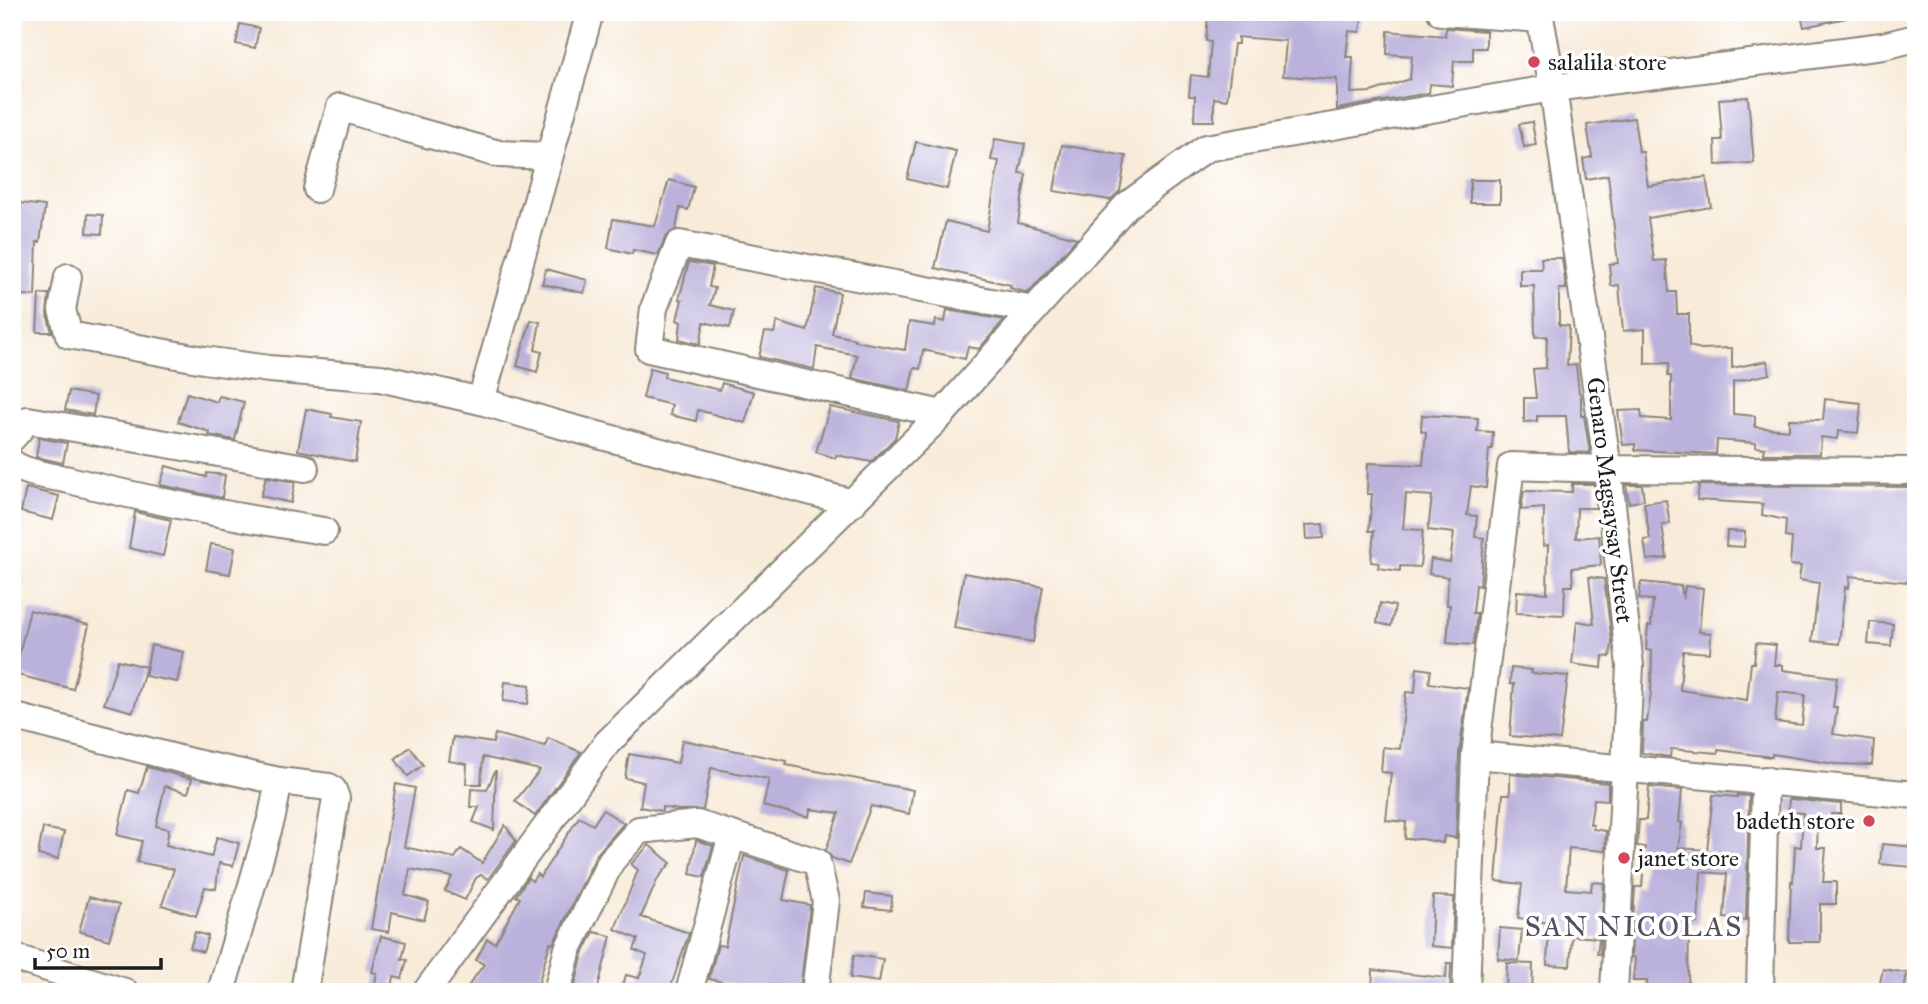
<svg xmlns="http://www.w3.org/2000/svg" width="1928" height="1004" viewBox="0 0 1928 1004" font-family="'IM FELL Great Primer',serif">
<rect width="100%" height="100%" fill="#fff"/>
<filter id="ink" filterUnits="userSpaceOnUse"><feTurbulence type="fractalNoise" baseFrequency=".0143" numOctaves="2"/><feDisplacementMap in="SourceGraphic" scale="14" xChannelSelector="R" yChannelSelector="G"/><feConvolveMatrix kernelMatrix="1 2 1 2 8 2 1 2 1" color-interpolation-filters="sRGB"/></filter>
<filter id="wash" filterUnits="userSpaceOnUse"><feTurbulence type="fractalNoise" baseFrequency=".00686" numOctaves="4" result="noise"/><feDisplacementMap in="SourceGraphic" scale="28" xChannelSelector="R" yChannelSelector="G"/><feGaussianBlur stdDeviation="1.57" result="paint"/><feColorMatrix in="noise" values="0 0 0 0 0 0 0 0 0 0 0 0 0 0 0 0 0 1.4 0 .05"/><feComposite in="paint" operator="in"/></filter>
<g filter="url(#wash)">
<rect width="100%" height="100%" fill="#f8ebd9"/>
<g id="blocks">
<g fill="#bbb2dc" fill-rule="evenodd">
<polygon points="1208,12 1292,14 1292,12 1328,12 1328,14 1362,17 1360,32 1349,31 1346,57 1353,57 1351,93 1371,92 1410,79 1412,56 1387,54 1388,31 1445,36 1446,28 1486,31 1486,48 1473,48 1473,61 1454,61 1452,86 1430,84 1429,93 1337,109 1337,79 1283,76 1286,41 1238,37 1238,44 1234,44 1227,100 1214,98 1214,121 1194,121 1195,96 1189,96 1191,75 1208,77 1211,42 1206,41"/>
<polygon points="1800,12 1845,12 1846,18 1804,27"/>
<polygon points="240,24 259,28 255,48 236,44"/>
<polygon points="1748,97 1754,163 1716,165 1715,140 1722,140 1719,99"/>
<polygon points="1634,118 1639,152 1643,152 1648,186 1706,177 1711,207 1648,218 1654,261 1666,260 1669,292 1676,292 1677,314 1689,314 1689,346 1701,349 1732,348 1732,368 1767,361 1770,374 1733,382 1733,414 1755,416 1755,427 1789,430 1789,419 1823,420 1825,399 1861,403 1858,433 1838,431 1837,439 1821,437 1820,454 1764,454 1765,448 1756,447 1756,443 1717,440 1716,454 1635,450 1635,444 1623,445 1618,411 1641,410 1642,418 1671,420 1671,376 1668,376 1669,363 1645,364 1645,329 1623,331 1619,285 1611,286 1609,264 1618,263 1608,175 1586,179 1583,159 1592,157 1587,125"/>
<polygon points="1532,122 1536,145 1524,147 1519,124"/>
<polygon points="995,139 1025,144 1019,173 1026,174 1018,223 1077,238 1028,293 1010,288 1011,285 935,268 946,221 987,231 999,161 991,160"/>
<polygon points="916,142 956,151 947,189 907,179"/>
<polygon points="1062,145 1126,156 1120,191 1110,200 1054,191"/>
<polygon points="669,180 694,187 688,210 680,208 676,229 665,238 658,255 633,250 632,254 608,248 613,219 655,226"/>
<rect x="1470" y="180" width="30" height="23"/>
<polygon points="12,202 45,206 40,242 37,242 35,296 12,294"/>
<polygon points="88,214 103,215 102,234 87,233"/>
<polygon points="1541,258 1562,258 1566,289 1559,289 1559,325 1569,326 1567,366 1576,365 1579,392 1581,396 1581,416 1584,416 1590,453 1569,452 1566,416 1537,416 1537,421 1524,422 1524,398 1536,398 1533,369 1546,368 1547,336 1535,337 1534,286 1520,286 1520,269 1542,269"/>
<polygon points="689,262 713,266 709,287 715,288 710,305 734,311 730,328 704,322 700,344 679,339 681,322 677,320 682,300 679,299"/>
<polygon points="546,269 587,280 584,293 542,284"/>
<polygon points="816,288 840,293 832,334 855,339 855,341 905,350 909,322 935,326 936,320 945,322 947,310 1004,320 979,349 968,347 965,359 923,350 920,369 914,368 909,391 852,378 857,355 817,347 814,369 759,357 765,332 774,333 777,322 807,331"/>
<polygon points="39,294 49,294 47,314 52,332 37,332"/>
<polygon points="531,320 540,322 535,350 542,352 537,372 517,366"/>
<polygon points="650,368 665,372 664,377 720,390 722,383 754,392 745,423 698,410 696,421 670,415 672,405 643,398"/>
<polygon points="69,391 96,396 93,415 65,410"/>
<polygon points="187,393 217,402 219,396 244,402 235,440 209,435 210,432 178,422"/>
<polygon points="830,407 899,421 895,438 871,462 836,455 835,458 816,452"/>
<polygon points="306,409 332,414 331,417 361,422 355,462 298,450"/>
<polygon points="1422,415 1478,418 1477,431 1493,432 1492,449 1489,449 1486,488 1471,486 1467,515 1477,516 1475,537 1484,538 1480,586 1476,585 1473,613 1477,613 1473,645 1447,643 1450,605 1447,605 1448,577 1429,574 1431,559 1450,562 1454,533 1428,530 1432,496 1406,494 1403,529 1423,530 1420,567 1400,566 1400,571 1378,568 1379,563 1371,562 1374,531 1369,531 1372,494 1367,494 1368,463 1423,465 1426,432 1421,431"/>
<polygon points="39,438 67,443 63,463 36,457"/>
<polygon points="166,466 206,477 207,473 225,475 222,498 160,485"/>
<polygon points="266,477 295,482 291,503 261,496"/>
<polygon points="1572,484 1594,484 1596,508 1577,508 1576,538 1599,536 1601,565 1572,568 1573,586 1565,586 1564,615 1516,613 1517,591 1547,593 1548,545 1543,546 1544,508 1521,510 1524,491 1572,492"/>
<polygon points="1626,485 1642,485 1644,500 1629,503"/>
<polygon points="1699,485 1916,487 1916,583 1850,576 1849,588 1845,587 1839,644 1812,641 1819,583 1799,580 1801,566 1790,565 1792,538 1785,537 1786,520 1762,515 1763,504 1697,500"/>
<polygon points="26,488 59,496 53,520 21,512"/>
<polygon points="1666,500 1670,524 1662,525 1667,558 1647,560 1644,540 1650,539 1644,503"/>
<polygon points="135,512 171,520 163,556 129,548"/>
<polygon points="1323,524 1324,538 1307,539 1306,525"/>
<polygon points="1727,531 1745,532 1744,547 1726,546"/>
<polygon points="211,544 235,548 230,574 206,570"/>
<polygon points="964,573 1043,587 1033,642 954,628"/>
<polygon points="1589,577 1604,579 1612,643 1610,657 1603,656 1602,668 1572,664 1577,621 1594,624"/>
<path d="M1641,582L1681,586L1683,599L1685,586L1703,588L1699,632L1711,633L1710,653L1683,651L1680,690L1747,700L1751,663H1754L1756,643L1776,645L1774,665H1783V670L1837,677L1833,707H1837L1833,734L1874,740L1872,765L1835,764L1772,754V757L1718,750V753L1671,749L1670,757L1642,753L1643,722H1647L1651,693L1652,651L1646,650L1648,626H1651L1653,600L1639,599ZM1778,692L1805,695L1802,725L1775,722Z"/>
<polygon points="1380,603 1395,606 1391,626 1377,623"/>
<polygon points="30,610 89,625 73,689 14,674"/>
<polygon points="1870,622 1893,624 1891,646 1868,644"/>
<polygon points="151,645 184,652 177,682 145,676"/>
<polygon points="118,660 146,667 133,712 104,704"/>
<polygon points="1417,668 1431,670 1429,683 1468,688 1459,754 1456,838 1444,836 1443,843 1422,839 1405,839 1406,822 1386,820 1391,773 1381,772 1383,747 1400,749 1406,692 1415,693"/>
<polygon points="1511,668 1532,670 1531,673 1568,676 1560,740 1510,736 1514,684 1510,684"/>
<polygon points="505,682 530,685 528,704 503,701"/>
<polygon points="495,734 545,746 548,738 581,752 535,816 515,801 540,770 483,757 481,784 466,784 467,764 449,761 453,737 493,743"/>
<polygon points="682,740 787,761 786,765 913,790 909,814 871,806 849,864 832,858 826,850 839,813 810,809 809,817 763,806 769,779 711,768 703,810 678,810 662,807 662,811 640,807 644,782 625,778 629,754 678,763"/>
<polygon points="410,747 423,765 408,776 395,759"/>
<polygon points="147,767 192,779 188,793 165,786 156,826 169,829 166,845 211,857 217,837 239,843 233,866 219,863 216,889 205,887 196,916 162,905 174,869 137,862 142,841 117,835 128,790 139,793"/>
<polygon points="495,771 496,771 494,830 473,822 479,807 470,807 471,789 487,790"/>
<polygon points="1510,774 1608,783 1608,800 1594,799 1590,824 1593,825 1593,829 1606,831 1605,851 1569,848 1566,889 1591,891 1592,882 1604,883 1600,954 1597,954 1599,938 1572,936 1570,966 1547,965 1549,923 1518,918 1522,884 1496,881 1503,794 1510,794"/>
<polygon points="396,784 415,788 404,847 455,858 461,849 482,863 505,825 516,841 488,879 481,875 476,878 465,900 445,891 452,877 410,869 405,895 429,902 424,920 392,912 389,932 371,929"/>
<polygon points="1649,787 1682,790 1679,822 1682,823 1678,848 1707,850 1713,795 1737,797 1737,795 1749,796 1746,920 1724,918 1727,874 1701,872 1698,923 1689,923 1688,992 1647,992 1647,981 1633,981 1635,958 1631,957 1635,887 1642,887 1645,847 1637,846 1638,834 1639,820 1646,820"/>
<polygon points="1789,799 1841,804 1841,814 1831,814 1831,821 1818,820 1817,848 1826,848 1823,882 1836,882 1836,904 1820,904 1820,942 1789,942 1791,881 1793,882 1795,846 1801,847 1803,813 1788,812"/>
<polygon points="603,810 624,823 597,854 553,944 550,943 536,992 464,992 484,964 476,960 487,939 495,943 520,898 516,896 528,878 532,881 537,874 540,877 579,817 593,825"/>
<polygon points="43,828 64,832 58,859 38,855"/>
<polygon points="696,840 713,846 704,877 690,874"/>
<polygon points="1882,844 1914,847 1912,867 1880,864"/>
<polygon points="649,845 671,863 658,878 641,917 689,933 669,992 621,992 626,975 639,978 647,955 634,950 638,939 615,929 638,870 631,864"/>
<polygon points="744,856 789,870 783,900 810,905 800,992 769,992 709,979 718,945 725,946"/>
<polygon points="866,893 892,896 891,910 864,907"/>
<polygon points="1433,896 1454,897 1452,948 1431,946"/>
<polygon points="89,897 119,905 109,940 79,931"/>
<polygon points="1500,928 1522,930 1519,961 1498,959"/>
<polygon points="195,932 208,936 203,952 190,948"/>
<polygon points="594,932 611,936 597,991 575,986 583,954"/>
<polygon points="381,936 406,942 402,959 407,960 402,979 394,977 391,992 374,988 377,973 372,972"/>
<polygon points="854,955 883,959 879,982 850,978"/>
<polygon points="1447,963 1451,963 1450,992 1372,989 1373,970 1446,978"/>
<polygon points="1507,963 1533,964 1532,992 1506,992"/>
<polygon points="1883,969 1907,973 1904,992 1878,992"/>
</g>
</g>
</g>
<g filter="url(#ink)">
<use href="#blocks" fill-opacity="0" stroke="#8a847a" stroke-width="2"/>
<g fill="none" stroke-linecap="round" stroke-linejoin="round">
<defs>
<g id="minor">
<polyline points="590,12 481,401 553,423 853,503"/>
<polyline points="1441,12 1540,19"/>
<polyline points="1539,12 1553,88 1608,469 1630,666 1614,992"/>
<polyline points="317,189 340,107 409,129 499,154 548,156"/>
<polyline points="68,277 62,310 69,335 204,360 269,369 380,378 481,401"/>
<polyline points="942,414 649,349 654,308 679,244 1034,310"/>
<polyline points="12,438 28,420 305,468"/>
<path d="M12,463C25,474 52,476 69,480C153,501 238,518 324,531"/>
<polyline points="12,716 195,763 279,781 272,816 221,992"/>
<polyline points="1475,755 1916,795"/>
<polyline points="279,781 329,787 333,790 336,798 304,992"/>
<polyline points="12,957 125,992"/>
<polyline points="426,992 607,743 942,414 1126,206 1206,148 1553,88 1883,46 1916,38"/>
<polyline points="557,992 568,949 611,861 639,830 697,824 817,862 826,901 815,992"/>
<polyline points="689,992 732,835"/>
<polyline points="1466,992 1475,755 1511,466 1608,469 1916,471"/>
<polyline points="1760,992 1765,780"/>
</g>
</defs>
<use href="#minor" stroke="#8a847a" stroke-width="30"/>
<use href="#minor" stroke="#fff" stroke-width="26"/>
</g>
</g>
<g fill="#d1495b" stroke="#fff" stroke-width="2.5">
<circle cx="1534" cy="62" r="7"/>
<circle cx="1869" cy="821" r="7"/>
<circle cx="1624" cy="858" r="7"/>
</g>
<g text-anchor="middle" dominant-baseline="central" stroke-width="7" stroke-linejoin="round" paint-order="stroke">
<g font-size="24" fill="#1c1c1c" stroke="#fff" text-anchor="start">
<text x="1548" y="62">salalila store</text>
<text x="1855" y="821" text-anchor="end">badeth store</text>
<text x="1638" y="858">janet store</text>
</g>
<g font-size="24" fill="#1c1c1c" stroke="#fff">
<text transform="translate(1610 500) rotate(83)">Genaro Magsaysay Street</text>
</g>
<g font-size="28" letter-spacing="2" fill="#54505f" stroke="#fff">
<text x="1634" y="926">SAN NICOLAS</text>
</g>
</g>
<rect width="1928" height="1004" fill="none" stroke="#fff" stroke-width="42"/>
<path d="M35 958v10h126v-10" fill="none" stroke="#1c1c1c" stroke-width="3.5"/>
<text x="46" y="958" font-size="21" fill="#1c1c1c" stroke="#ffffff" stroke-width="5" paint-order="stroke">50 m</text>
</svg>
